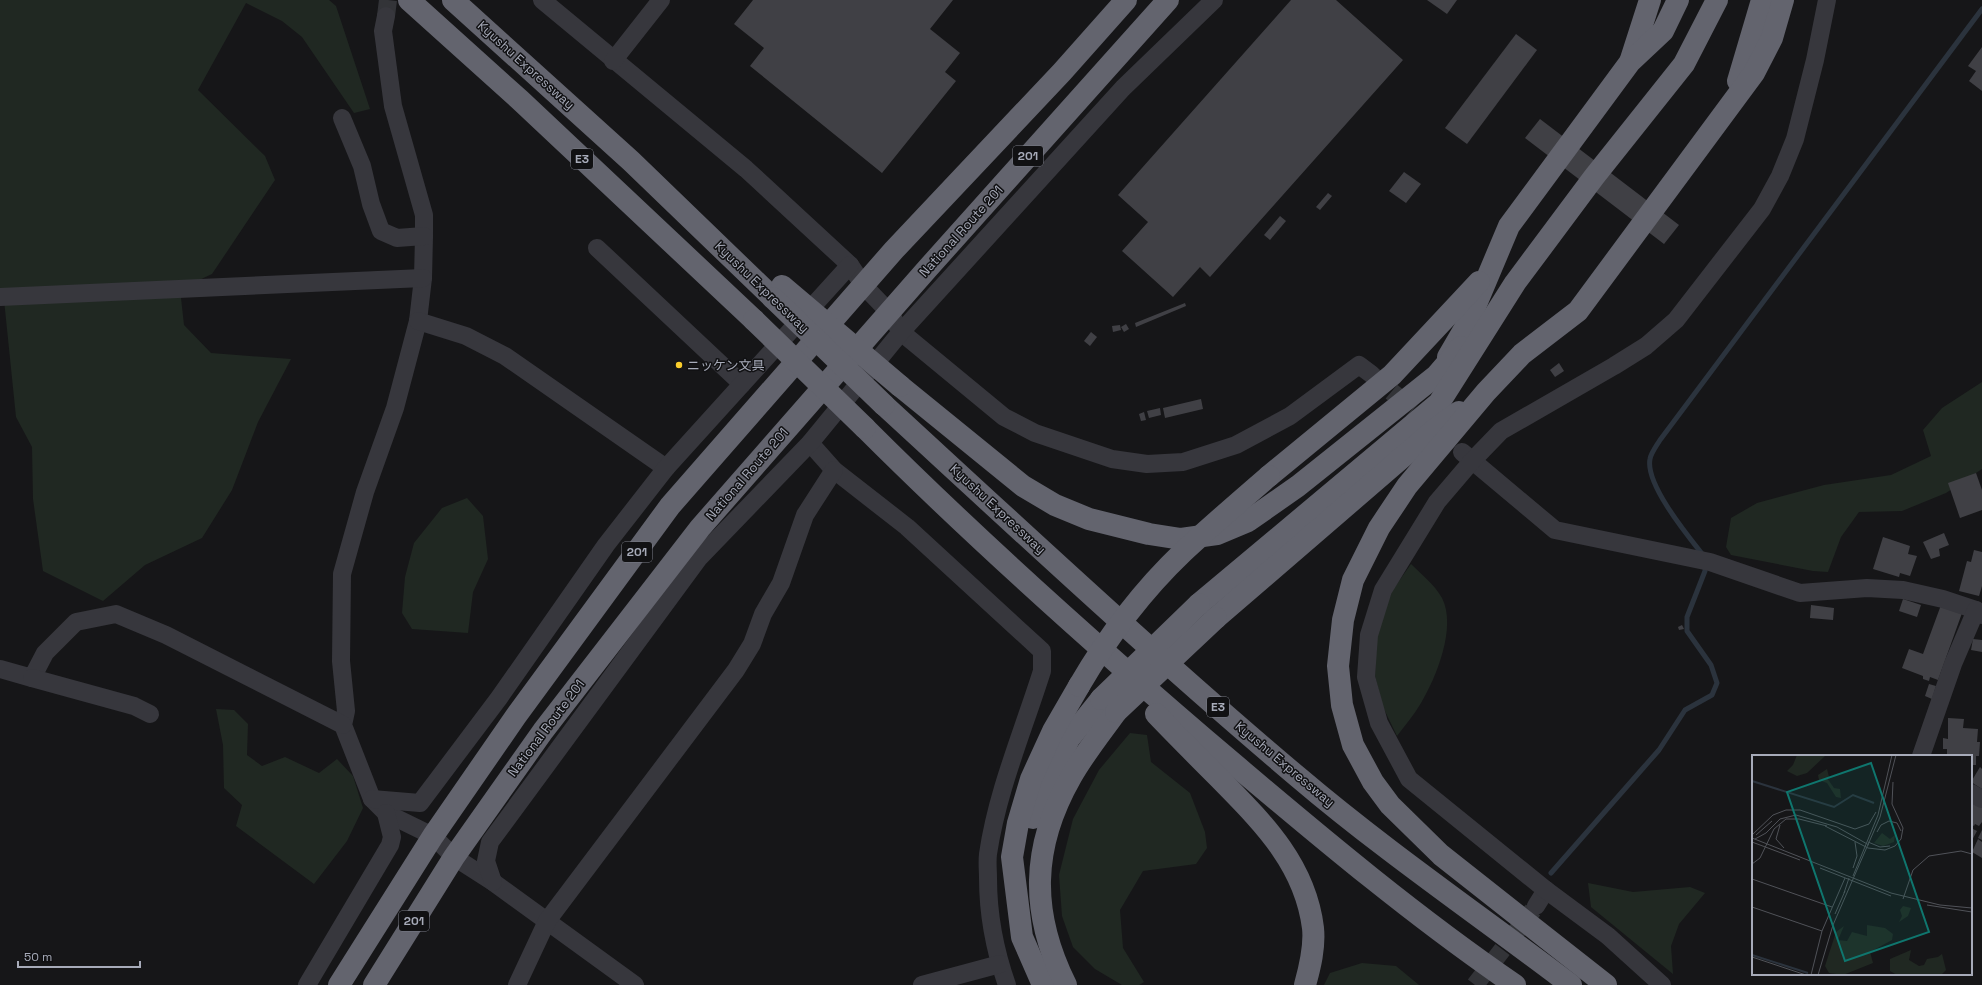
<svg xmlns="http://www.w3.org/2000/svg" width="1982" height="985" viewBox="0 0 1982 985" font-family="'Space Grotesk','Noto Sans JP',sans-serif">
<rect width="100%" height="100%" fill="#161618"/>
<g fill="#202822">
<polygon points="0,0 329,0 336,6 370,109 354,113 302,37 282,21 246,3 198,90 265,156 275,180 212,274 180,289 184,325 211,353 291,359 258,422 232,490 202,538 145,565 103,601 43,571 33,499 32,447 16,417 3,290 0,289"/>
<polygon points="1982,382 1982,469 1946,493 1902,511 1859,512 1841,537 1828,572 1813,571 1731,555 1726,547 1731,518 1757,503 1824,485 1891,475 1931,456 1923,430 1942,408"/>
<polygon points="467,498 483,516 488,559 473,592 468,633 412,629 402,613 405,577 414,543 442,508"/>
<path d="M1411,564C1422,575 1434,584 1442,598C1457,627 1436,678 1421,703C1414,715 1405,725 1397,736L1383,707L1375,676L1377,631L1392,591Z"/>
<polygon points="216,709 234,710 248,724 247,755 262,766 285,757 319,773 337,759 353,776 363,808 347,841 314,884 236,826 242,805 224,788 223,745"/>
<polygon points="1130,733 1147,735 1151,762 1190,793 1205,832 1207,848 1196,864 1143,871 1120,910 1123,948 1144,982 1139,985 1122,985 1095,969 1073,947 1062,916 1059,875 1073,819 1099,770"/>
<polygon points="1588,883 1633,892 1690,887 1705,893 1679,924 1671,946 1673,974 1591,907"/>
<polygon points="1362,963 1396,966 1419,985 1324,985 1330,973"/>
</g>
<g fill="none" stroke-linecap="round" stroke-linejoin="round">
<g stroke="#2b333d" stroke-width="5">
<path d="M1703,555C1688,536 1645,484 1650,459C1651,453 1657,445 1660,440L1982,9"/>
<polyline points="1551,873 1644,767 1659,750 1685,710 1712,695 1717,683 1711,665 1687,631 1687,617 1705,571 1705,565"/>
</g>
</g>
<g fill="#404045">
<polygon points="753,0 953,0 930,29 960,53 945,72 956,81 882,173 750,66 764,48 734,24"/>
<polygon points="1291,0 1336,0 1403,60 1210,277 1200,267 1173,297 1122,251 1148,222 1118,195"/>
<polygon points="1427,0 1457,0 1447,14"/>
<polygon points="1516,34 1537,50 1467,144 1445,128"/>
<polygon points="1982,47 1982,91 1969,81 1976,71 1968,66"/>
<polygon points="1540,119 1679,225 1664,244 1525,138"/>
<polygon points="1404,172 1421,184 1406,203 1389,191"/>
<polygon points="1328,193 1332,196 1320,210 1316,207"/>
<polygon points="1280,216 1286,221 1270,240 1264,235"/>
<polygon points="1185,303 1186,306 1136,327 1135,323"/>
<polygon points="1126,324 1129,329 1124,332 1121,327"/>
<polygon points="1120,325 1121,330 1113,332 1112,326"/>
<polygon points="1091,332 1097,337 1090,346 1084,341"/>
<polygon points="1559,363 1564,371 1555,377 1550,370"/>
<polygon points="1201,399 1203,409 1165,418 1163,408"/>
<polygon points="1160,408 1161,415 1149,418 1147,411"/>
<polygon points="1144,412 1146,420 1141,421 1139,414"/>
<polygon points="1976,473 1982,490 1982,510 1960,518 1948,483"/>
<polygon points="1944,533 1949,545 1939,549 1940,556 1931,559 1923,542"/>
<polygon points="1883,537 1910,546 1908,554 1917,556 1910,576 1900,573 1899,577 1873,569"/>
<polygon points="1974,550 1982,552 1982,586 1979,596 1959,591 1967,561 1971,562"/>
<polygon points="1903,599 1921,605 1917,617 1899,611"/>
<polygon points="1811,605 1834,608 1833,620 1810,618"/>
<polygon points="1941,605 1962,613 1938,680 1930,677 1929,681 1923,679 1923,676 1902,668 1909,649 1923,654"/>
<polygon points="1682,625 1684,629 1679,630 1678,627"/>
<polygon points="1973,639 1982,640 1982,652 1971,650"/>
<polygon points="1929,684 1936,686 1932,699 1925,696"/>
<polygon points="1948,718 1964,719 1963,728 1978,729 1977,742 1980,742 1979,756 1976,756 1976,765 1971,765 1971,756 1947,756 1947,749 1943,749 1943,738 1948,739"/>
<polygon points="1980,767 1982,769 1982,789 1971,782"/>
<polygon points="1971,799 1982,805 1982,822 1979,826 1975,824 1974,826 1971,824"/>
<polygon points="1971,828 1977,831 1971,842"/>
<polygon points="1982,830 1982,840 1978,838"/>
<polygon points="1978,839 1982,842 1982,858 1972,852"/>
</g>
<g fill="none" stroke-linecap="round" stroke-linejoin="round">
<g stroke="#333438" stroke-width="18" stroke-dasharray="18 9" stroke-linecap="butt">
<polyline points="386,16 388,0"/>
<polyline points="1371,374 1413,410"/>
<polyline points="1475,985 1533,910"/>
</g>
<g stroke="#37373d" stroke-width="18">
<polyline points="542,0 746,169 850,265 864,286 889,312 901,332 1004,417 1035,433 1112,459 1147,464 1183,462 1236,445 1290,416 1359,365 1371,374"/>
<polyline points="386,16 383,31 393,106 424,215 424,236 423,278 418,321 395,408 365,492 342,574 341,661 346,711 343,725 372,799 386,813 433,836 454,857 493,882 635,985"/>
<polyline points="613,61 661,0"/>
<polyline points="342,118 362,166 371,204 381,231 397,238 424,236"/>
<polyline points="597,248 742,384"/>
<polyline points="0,297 423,278"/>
<polyline points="418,321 466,336 505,356 666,468"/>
<path d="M810,443L834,470L907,527L1042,651V671C1023,731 997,792 988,854C987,862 988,870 988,878C988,915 995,951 1007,985"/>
<polyline points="1462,452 1555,530 1710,562 1800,593 1867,588 1903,590 1943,599 1976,610 1982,615"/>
<polyline points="0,669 32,678 45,653 76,622 116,614 166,635 343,725"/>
<polyline points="32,678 134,706 150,714"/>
<polyline points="1921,756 1953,664 1976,610"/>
<polyline points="1971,793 1982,799"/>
<polyline points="372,799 420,803 499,698 606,545 666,468 850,265"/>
<polyline points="493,882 486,861 490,842 699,558 810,443 901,332 1123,88 1214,0"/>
<polyline points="1536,906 1546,890"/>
<polyline points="307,985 390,845 392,837 386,813"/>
<polyline points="517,985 547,921 736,670 752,644 763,614 781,583 805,515 834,470"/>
<polyline points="922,985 1000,964"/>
<polyline points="1662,985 1608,936 1546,890 1409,779 1379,723 1366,677 1369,635 1383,590 1437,502 1472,461 1501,431 1614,366 1646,346 1676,320 1762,209 1780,176 1795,139 1815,60 1827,0"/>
</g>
<g stroke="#63646e" stroke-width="22">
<polyline points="409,0 520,100 754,320"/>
<polyline points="453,0 631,161 773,298"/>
<polyline points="1631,59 1650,0"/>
<polyline points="1738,81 1762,0"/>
<polyline points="1448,357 1469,321 1509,226 1630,62 1663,31 1678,0"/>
<polyline points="900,386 1023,486 1055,505 1089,519 1149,534 1181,539 1217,534 1248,521 1298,486 1437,375 1461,347"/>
<path d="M884,405C1020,530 1156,657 1298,777C1385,851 1480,916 1571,985"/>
<path d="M865,428C983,546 1107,656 1234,764C1325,841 1417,918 1515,985"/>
<polyline points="1269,476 1392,375 1479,282"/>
<polyline points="1199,604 1439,403 1515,283 1594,177 1684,64 1717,0"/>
<polyline points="1216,618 1434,430 1459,412"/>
<path d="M1156,714C1176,735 1197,756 1218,777C1261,821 1305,863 1313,928C1315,947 1310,967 1305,985"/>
<polyline points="1033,818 1036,807 1069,739 1101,699"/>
<polyline points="339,985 433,836 516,716 670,506 894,250 1062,72 1126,0"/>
<polyline points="374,985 454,857 543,731 700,528 928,268 1168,0"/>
<polyline points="1043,985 1022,937 1012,857 1018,823 1031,779 1053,731 1079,686"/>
<path d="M1066,985C1030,913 1031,847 1071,777C1084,754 1101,733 1116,712"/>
<polyline points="1606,985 1441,855 1390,805 1373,782 1353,745 1342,705 1338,666 1343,620 1353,580 1379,528 1407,486 1486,392 1522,354 1578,311 1754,73 1772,38 1783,0"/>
</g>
<g stroke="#63646e" stroke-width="22">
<polyline points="782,286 900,386"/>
<polyline points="773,298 884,405"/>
<polyline points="754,320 865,428"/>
<path d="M1079,686C1107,638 1142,591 1183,552C1211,526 1240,501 1269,476"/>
<polyline points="1101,699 1199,604"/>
<polyline points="1116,712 1216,618"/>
</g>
</g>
<circle fill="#facd2c" stroke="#111113" stroke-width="1.5" cx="679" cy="365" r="4"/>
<g text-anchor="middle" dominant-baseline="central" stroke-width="3" stroke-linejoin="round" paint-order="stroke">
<g fill="#111113" stroke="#7a7d87" stroke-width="1">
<rect x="1013" y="146" width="30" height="20" rx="3"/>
<rect x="571" y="149" width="22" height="20" rx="3"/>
<rect x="622" y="542" width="30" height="20" rx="3"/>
<rect x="1207" y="697" width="22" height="20" rx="3"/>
<rect x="399" y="911" width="30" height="20" rx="3"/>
</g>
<g font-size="12" font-weight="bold" fill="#a7abb9">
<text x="1028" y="156">201</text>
<text x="582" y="159">E3</text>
<text x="637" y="552">201</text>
<text x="1218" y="707">E3</text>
<text x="414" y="921">201</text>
</g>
<g font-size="13" fill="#a7abb9" stroke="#111113">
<text transform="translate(526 65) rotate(42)">Kyushu Expressway</text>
<text transform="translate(961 231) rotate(-48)">National Route 201</text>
<text transform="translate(762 287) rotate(44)">Kyushu Expressway</text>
<text transform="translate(747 474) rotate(-49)">National Route 201</text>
<text transform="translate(998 509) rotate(43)">Kyushu Expressway</text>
<text transform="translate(546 728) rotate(-53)">National Route 201</text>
<text transform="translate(1285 764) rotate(40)">Kyushu Expressway</text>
</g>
<g font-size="13" fill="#a7abb9" stroke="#111113" text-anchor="start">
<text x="687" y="365">ニッケン文具</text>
</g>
</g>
<g transform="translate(1752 755)">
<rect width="220" height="220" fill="#161618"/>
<path d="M45,0H72L73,1L55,18L45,21L35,16L41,10ZM75,14L77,22L75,23L82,33L88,34L89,43L84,42L75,28L67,25L66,20ZM130,78L138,84L143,80L142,87L131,91L122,88ZM151,151L159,153L156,161L147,167L150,161L148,155ZM115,170L133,173L141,179L140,185L118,197L121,208L91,220L77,218L73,211L84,177L92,171L86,185L95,186L100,177L115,181ZM159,195L157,205L167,211L172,210L175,204L186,202L190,199L194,215L189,220H145L138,216V204Z" fill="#202822"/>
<path fill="none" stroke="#2b333d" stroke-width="2" d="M0,26L82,52L101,40L122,48M0,200L56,218"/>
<path fill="none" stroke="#505258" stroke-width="1" d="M28,70L24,84L32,93M73,71L116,93L133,95L143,91L149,84L151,73L140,49L141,27M125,77L129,70L137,66L145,68L149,76M0,80L21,60L34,55H48L103,74L117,69L124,57M4,80L20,66M0,83L139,138L188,150L220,153M3,84L14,78L28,64L44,60L85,72L117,90M0,87L48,105M116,87L128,92L138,91M0,109L8,103L22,74L34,64H47L75,71M68,113L139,141M101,113L105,101L103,87M101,121L126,60L140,0M0,124L80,152M92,138L97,123M151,144L161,115L177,101L209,96L220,99M175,150L220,157M0,152L70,176M83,159L93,136M0,202L54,220M59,220L70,176L93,123M66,220L81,170L128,62L144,0"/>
<path fill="#0f766e" fill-opacity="0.15" stroke="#0f766e" stroke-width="2" d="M119,8L177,177L93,206L35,37Z"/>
<rect width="220" height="220" fill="none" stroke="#a7abb9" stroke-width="2"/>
</g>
<path d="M18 961v6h122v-6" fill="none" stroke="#a7abb9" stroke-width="2"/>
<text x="24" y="961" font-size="12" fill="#a7abb9" stroke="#111113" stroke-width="3" paint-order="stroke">50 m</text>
</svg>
